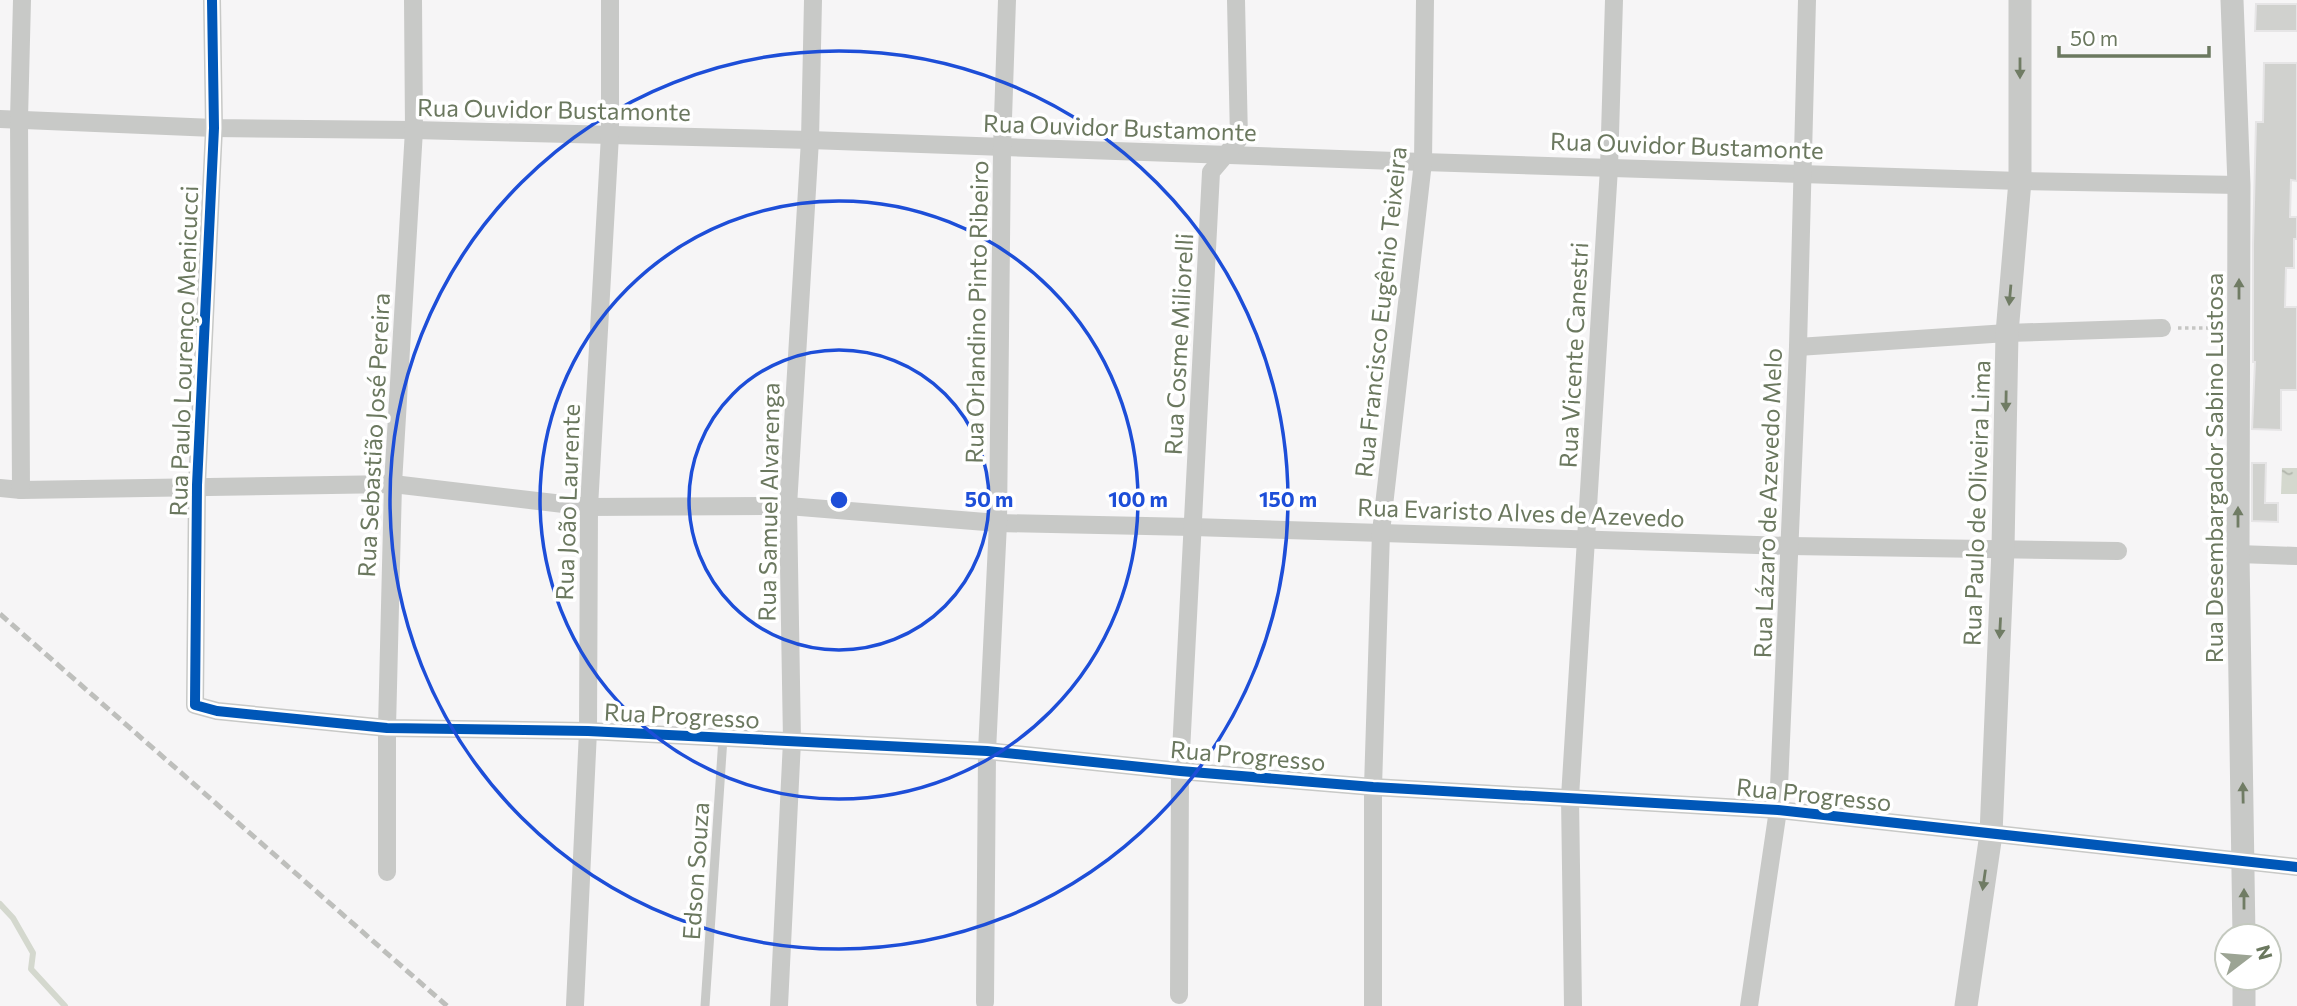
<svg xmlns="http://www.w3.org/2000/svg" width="2297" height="1006" viewBox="0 0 2297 1006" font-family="Commissioner,sans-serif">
<defs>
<pattern id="water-ripples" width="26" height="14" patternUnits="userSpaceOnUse" patternTransform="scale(1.75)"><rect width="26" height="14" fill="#d4d8ce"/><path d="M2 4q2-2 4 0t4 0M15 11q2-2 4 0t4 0" fill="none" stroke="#b0b4aa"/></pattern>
</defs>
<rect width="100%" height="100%" fill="#f6f5f6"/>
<polygon fill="url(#water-ripples)" points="2282,468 2297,468 2297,494 2281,494"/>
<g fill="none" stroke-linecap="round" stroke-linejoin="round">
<polyline stroke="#d4d8ce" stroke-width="6" points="0,904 13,918 33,953 31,969 65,1006"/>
</g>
<g fill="#d0d1ce" stroke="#e6e5e6" stroke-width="2">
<polygon points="2256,4 2297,4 2297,31 2255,31"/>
<polygon points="2264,63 2297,63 2297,181 2291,180 2290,217 2297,217 2297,239 2294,239 2294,268 2286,268 2285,307 2297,307 2297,390 2281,390 2281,430 2252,429 2255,362 2253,362 2253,244 2256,122 2263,122"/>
<polygon points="2252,463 2266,463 2265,503 2278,503 2278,522 2252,521"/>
</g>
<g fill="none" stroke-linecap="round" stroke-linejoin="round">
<polyline stroke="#c6c6c4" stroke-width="3.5" stroke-dasharray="3.5 3.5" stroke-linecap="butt" points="2178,328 2219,328"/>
<polyline stroke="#c8c9c7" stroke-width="9" points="705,1006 723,738"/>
<g stroke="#c8c9c7" stroke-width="18">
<polyline points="212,0 214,128 197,485 195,705 217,711 387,728 588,731 987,751 1180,771 1373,787 1778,810 2297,867"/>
<polyline points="0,119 214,128 414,130 810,140 1423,162 2020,181 2239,185"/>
<polyline points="1798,347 2007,333 2162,328"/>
<polyline points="0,488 21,490 393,484 589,507 788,506 998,523 1193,527 1790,546 2118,551"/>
<polyline points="21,490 19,119 22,0"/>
<polyline points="2238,554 2297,556"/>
<polyline points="387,872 387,728 393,484 414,130 413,0"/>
<polyline points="1179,995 1180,771 1211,172 1239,139 1236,0"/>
<polyline points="985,1002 987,751 998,523 1002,148 1007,0"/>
<polyline points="575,1005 588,731 589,507 610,135 610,0"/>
<polyline points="779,1006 792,741 788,506 810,140 813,0"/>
<polyline points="1373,1006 1373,787 1381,532 1423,162 1425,0"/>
<polyline points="1573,1006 1570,797 1609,168 1614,0"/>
<polyline points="1749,1006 1778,810 1798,347 1807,0"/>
</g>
<g stroke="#c8c9c7" stroke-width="23">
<polyline points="2232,0 2239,185 2238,554 2244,936"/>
<polyline points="1966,1006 1991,834 2003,549 2007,333 2020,181 2020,0"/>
<polyline points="2244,1006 2244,978"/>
</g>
<polyline stroke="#bebfbc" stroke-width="5" stroke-dasharray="10 5" stroke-linecap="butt" points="0,614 447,1006"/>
<defs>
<polyline id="cycleway" points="212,0 214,128 197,485 195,705 217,711 387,728 588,731 987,751 1180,771 1373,787 1778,810 2297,867"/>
</defs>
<use href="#cycleway" stroke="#fff" stroke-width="15"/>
<use href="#cycleway" stroke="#0057b8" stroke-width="10"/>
</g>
<defs><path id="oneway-solid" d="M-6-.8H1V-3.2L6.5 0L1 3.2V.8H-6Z" transform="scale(1.75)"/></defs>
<g fill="#707c64">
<use href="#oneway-solid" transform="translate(2020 68) rotate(90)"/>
<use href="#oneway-solid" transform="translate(2239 289) rotate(-90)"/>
<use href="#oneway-solid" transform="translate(2010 295) rotate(95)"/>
<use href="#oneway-solid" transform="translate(2006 401) rotate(91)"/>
<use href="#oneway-solid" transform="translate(2238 517) rotate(-90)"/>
<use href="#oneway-solid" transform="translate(2000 628) rotate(93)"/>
<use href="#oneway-solid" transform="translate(2243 793) rotate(-91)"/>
<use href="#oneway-solid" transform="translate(1984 880) rotate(98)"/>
<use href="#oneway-solid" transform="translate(2244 899) rotate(-90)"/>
</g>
<g fill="none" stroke="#1d4ed8" stroke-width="3.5">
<circle cx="839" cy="500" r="150"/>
<circle cx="839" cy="500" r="299"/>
<circle cx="839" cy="500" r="449"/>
</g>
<g text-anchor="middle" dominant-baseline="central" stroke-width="7" stroke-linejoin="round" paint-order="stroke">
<g font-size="24" fill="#6b785f" stroke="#fff">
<text transform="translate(554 109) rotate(1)">Rua Ouvidor Bustamonte</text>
<text transform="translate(1120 127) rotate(2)">Rua Ouvidor Bustamonte</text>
<text transform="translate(1687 145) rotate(2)">Rua Ouvidor Bustamonte</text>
<text transform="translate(976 312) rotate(-89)">Rua Orlandino Pinto Ribeiro</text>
<text transform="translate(1380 312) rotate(-84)">Rua Francisco Eugênio Teixeira</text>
<text transform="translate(1178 344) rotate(-87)">Rua Cosme Miliorelli</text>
<text transform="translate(183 351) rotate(-88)">Rua Paulo Lourenço Menicucci</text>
<text transform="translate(1573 355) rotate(-87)">Rua Vicente Canestri</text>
<text transform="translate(373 435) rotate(-87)">Rua Sebastião José Pereira</text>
<text transform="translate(2213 468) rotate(-90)">Rua Desembargador Sabino Lustosa</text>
<text transform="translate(567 502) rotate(-88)">Rua João Laurente</text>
<text transform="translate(768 502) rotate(-89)">Rua Samuel Alvarenga</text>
<text transform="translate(1767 503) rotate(-88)">Rua Lázaro de Azevedo Melo</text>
<text transform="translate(1976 503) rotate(-88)">Rua Paulo de Oliveira Lima</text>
<text transform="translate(1521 512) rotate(2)">Rua Evaristo Alves de Azevedo</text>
<text transform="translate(682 715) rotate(3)">Rua Progresso</text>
<text transform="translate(1248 755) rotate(5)">Rua Progresso</text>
<text transform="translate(1814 794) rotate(6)">Rua Progresso</text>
<text transform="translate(695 871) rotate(-86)">Edson Souza</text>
</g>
</g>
<circle cx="839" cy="500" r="10" fill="#1d4ed8" stroke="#fff" stroke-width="3.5"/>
<g font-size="21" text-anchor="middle" font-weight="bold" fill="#1d4ed8" stroke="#fff" stroke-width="7" stroke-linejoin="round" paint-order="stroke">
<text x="989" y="507">50 m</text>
<text x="1138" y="507">100 m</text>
<text x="1288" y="507">150 m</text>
</g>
<g transform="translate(2248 957) rotate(74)"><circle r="33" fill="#ffffff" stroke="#c4c9bf" stroke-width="2"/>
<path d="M0-5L12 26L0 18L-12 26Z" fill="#9ca494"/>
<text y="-10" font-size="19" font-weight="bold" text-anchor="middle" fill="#6b785f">N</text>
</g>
<path d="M2059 46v10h150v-10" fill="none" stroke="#6b785f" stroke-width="3.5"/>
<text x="2070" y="46" font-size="21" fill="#6b785f" stroke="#ffffff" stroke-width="5" paint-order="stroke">50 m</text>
</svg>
